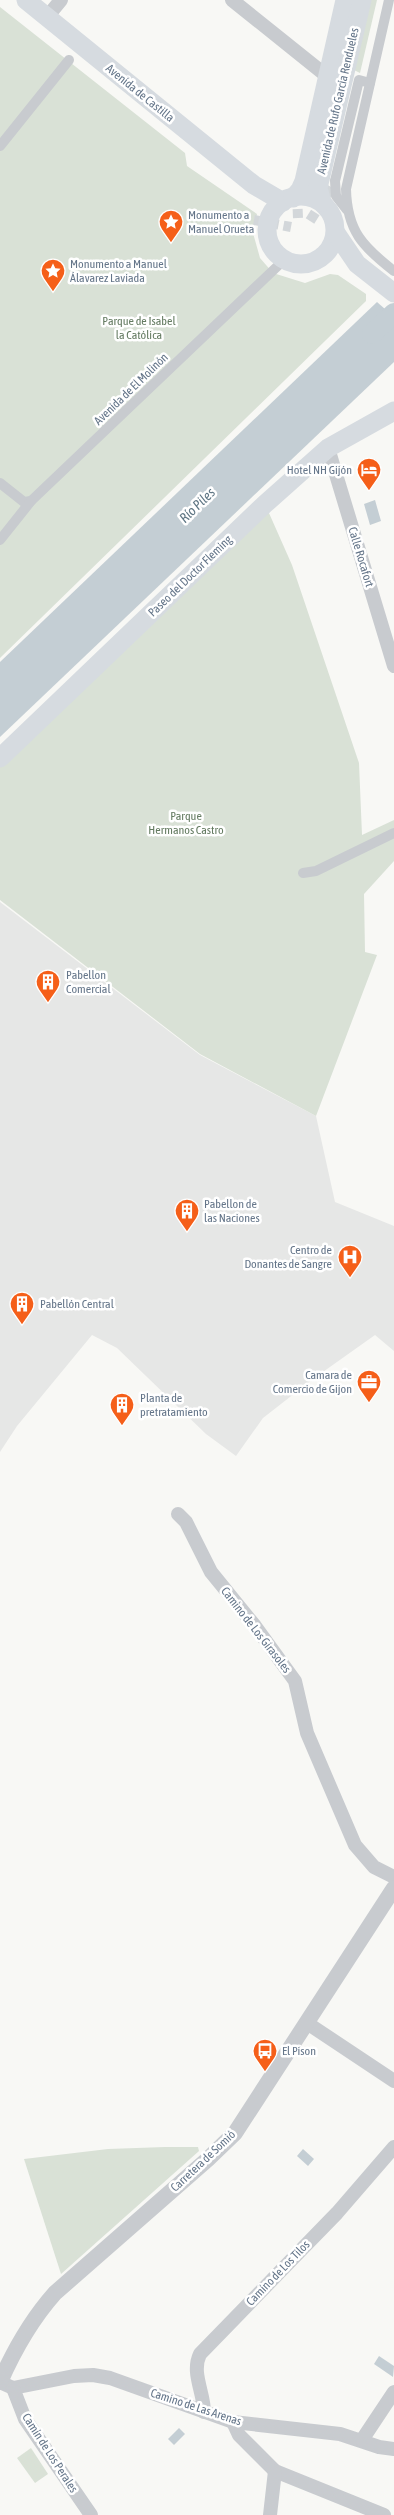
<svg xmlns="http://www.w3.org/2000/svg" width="394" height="2515" viewBox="0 0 394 2515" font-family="'Asap Condensed',sans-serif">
<rect width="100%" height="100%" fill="#f8f8f5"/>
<polygon fill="#e6e7e6" points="0,902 200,1055 316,1116 335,1202 394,1226 394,1351 375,1335 313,1379 263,1418 236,1456 206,1434 117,1348 92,1335 17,1426 0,1452"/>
<g fill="#d9e1d6">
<polygon points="370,0 377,0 360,73 354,70"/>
<polygon points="0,7 185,153 187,166 257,214 253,233 260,258 273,273 305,283 330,274 338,275 366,294 366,301 0,658"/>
<polygon points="265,504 292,565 359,763 362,835 394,820 394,861 364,894 365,952 377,955 316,1116 200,1054 0,900 0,758"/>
<polygon points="165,2147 198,2147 199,2151 61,2274 24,2159 108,2149"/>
<polygon points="31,2448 48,2474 35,2483 17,2458"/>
</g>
<g fill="#c4ced4">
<polygon points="377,302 394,317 394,362 0,737 0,662"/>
<polygon points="375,500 381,521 370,525 364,504"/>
<polygon points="303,2149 314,2159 308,2166 297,2156"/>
<polygon points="379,2356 394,2366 393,2377 374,2364"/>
<polygon points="179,2428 185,2434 174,2445 168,2439"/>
</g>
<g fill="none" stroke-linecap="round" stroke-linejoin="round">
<polyline stroke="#c4ced4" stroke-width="20" points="372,334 394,313"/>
<g stroke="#d3d7da" stroke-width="10" stroke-dasharray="10 5" stroke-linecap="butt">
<polyline points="297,194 298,218"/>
<polyline points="254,220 291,227"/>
<polyline points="310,221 335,181"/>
</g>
<g stroke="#c8cbcf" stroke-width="10">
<path d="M389,0L346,189C347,231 363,247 394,271"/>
<polyline points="0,146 69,60"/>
<polyline points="347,210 336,196 335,181 359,80 370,83"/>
<polyline points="0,483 24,502 31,501"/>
<polyline points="0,540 31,501 284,260"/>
<polyline points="303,873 316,871 394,833"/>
</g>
<g stroke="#c8cbcf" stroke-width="14">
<polyline points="232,0 328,77"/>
<polyline points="47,17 61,0"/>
<polyline points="328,448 394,666"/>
<polyline points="178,1514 186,1522 211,1572 255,1626 295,1681 307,1733 355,1845 374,1867 394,1877"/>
<polyline points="307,2023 394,2081"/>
<polyline points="0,2382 13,2388 74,2376 93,2375 110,2378 233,2422 340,2434 379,2447 394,2449"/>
<polyline points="13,2388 25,2419 91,2515"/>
<path d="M204,2412C204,2392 191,2373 200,2354L337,2213L394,2147"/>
<polyline points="233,2422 239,2435 275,2471 384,2515"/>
<polyline points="362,2440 394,2392"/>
<polyline points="270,2515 275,2471"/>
</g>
<path stroke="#c8cbcf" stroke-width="16" d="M0,2382C15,2348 31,2320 55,2293L208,2159L235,2133L394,1888"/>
<g stroke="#d6dbe0" stroke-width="19">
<polyline points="26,0 254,185 283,202"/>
<circle cx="301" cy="230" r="34"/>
<polyline points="293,198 300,190 304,181 345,0"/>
<polyline points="322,202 318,188 362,0"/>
<polyline points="336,233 357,264 394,293"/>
<polyline points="0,758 265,504 328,448 394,411"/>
</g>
</g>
<defs>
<symbol id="sight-pin" viewBox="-11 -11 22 30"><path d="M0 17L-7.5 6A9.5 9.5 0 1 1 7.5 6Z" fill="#f55f19" stroke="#fff"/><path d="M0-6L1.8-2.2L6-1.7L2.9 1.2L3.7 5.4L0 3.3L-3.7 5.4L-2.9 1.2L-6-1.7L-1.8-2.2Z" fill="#fff"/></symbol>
<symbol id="hotel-pin" viewBox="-11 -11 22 30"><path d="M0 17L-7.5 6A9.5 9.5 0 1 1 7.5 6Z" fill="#f55f19" stroke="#fff"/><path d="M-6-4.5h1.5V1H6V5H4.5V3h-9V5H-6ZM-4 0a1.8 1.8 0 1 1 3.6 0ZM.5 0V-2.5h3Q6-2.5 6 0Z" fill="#fff"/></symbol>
<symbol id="building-pin" viewBox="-11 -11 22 30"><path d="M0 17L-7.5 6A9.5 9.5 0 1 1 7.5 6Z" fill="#f55f19" stroke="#fff"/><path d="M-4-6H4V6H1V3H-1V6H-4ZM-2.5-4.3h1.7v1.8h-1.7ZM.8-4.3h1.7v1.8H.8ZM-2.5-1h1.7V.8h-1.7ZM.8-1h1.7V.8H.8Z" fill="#fff"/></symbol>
<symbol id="hospital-pin" viewBox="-11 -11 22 30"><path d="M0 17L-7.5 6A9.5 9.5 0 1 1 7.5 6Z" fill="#f55f19" stroke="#fff"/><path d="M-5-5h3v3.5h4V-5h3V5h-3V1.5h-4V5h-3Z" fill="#fff"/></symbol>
<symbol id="office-pin" viewBox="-11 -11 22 30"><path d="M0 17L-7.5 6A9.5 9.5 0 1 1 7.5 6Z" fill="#f55f19" stroke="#fff"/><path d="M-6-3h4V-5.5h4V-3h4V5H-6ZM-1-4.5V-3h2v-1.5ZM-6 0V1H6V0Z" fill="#fff"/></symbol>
<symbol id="bus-pin" viewBox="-11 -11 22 30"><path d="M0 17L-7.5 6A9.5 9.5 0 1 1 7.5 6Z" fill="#f55f19" stroke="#fff"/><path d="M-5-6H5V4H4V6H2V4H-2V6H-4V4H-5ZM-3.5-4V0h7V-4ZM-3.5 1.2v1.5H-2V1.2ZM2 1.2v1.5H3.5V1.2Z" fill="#fff"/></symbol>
</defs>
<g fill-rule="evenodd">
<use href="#sight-pin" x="157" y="208" width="28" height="38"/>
<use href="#sight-pin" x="39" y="257" width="28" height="38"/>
<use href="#hotel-pin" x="355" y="456" width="28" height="38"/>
<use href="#building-pin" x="34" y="968" width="28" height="38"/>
<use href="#building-pin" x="173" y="1197" width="28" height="38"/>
<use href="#hospital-pin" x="336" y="1243" width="28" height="38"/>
<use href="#building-pin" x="8" y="1290" width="28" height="38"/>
<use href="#office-pin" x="355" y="1368" width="28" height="38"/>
<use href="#building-pin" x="108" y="1391" width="28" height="38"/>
<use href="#bus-pin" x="251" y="2037" width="28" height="38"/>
</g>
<g text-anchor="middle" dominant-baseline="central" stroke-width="5" stroke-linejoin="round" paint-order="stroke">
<g font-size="12" fill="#647589" stroke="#fff">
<text transform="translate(140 93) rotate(39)">Avenida de Castilla</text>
<text transform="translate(338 101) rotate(-77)">Avenida de Rufo García Rendueles</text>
<text transform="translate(131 389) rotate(-44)">Avenida de El Molinón</text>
<text transform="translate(361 557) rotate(73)">Calle Rocafort</text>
<text transform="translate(190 576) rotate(-44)">Paseo del Doctor Fleming</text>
<text transform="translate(256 1630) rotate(52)">Camino de Los Girasoles</text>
<text transform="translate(203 2161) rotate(-43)">Carretera de Somió</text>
<text transform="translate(278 2273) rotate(-46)">Camino de Los Tilos</text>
<text transform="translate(196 2407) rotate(18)">Camino de Las Arenas</text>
<text transform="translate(50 2453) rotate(57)">Camín de Los Perales</text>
</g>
<g font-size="12" fill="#647589" stroke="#fff" text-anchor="start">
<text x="188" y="215">Monumento a<tspan x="188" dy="14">Manuel Orueta</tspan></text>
<text x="70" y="264">Monumento a Manuel<tspan x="70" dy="14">Álavarez Laviada</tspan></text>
<text x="352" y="470" text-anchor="end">Hotel NH Gijón</text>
<text x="66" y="975">Pabellon<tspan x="66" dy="14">Comercial</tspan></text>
<text x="204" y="1204">Pabellon de<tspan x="204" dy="14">las Naciones</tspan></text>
<text x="332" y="1250" text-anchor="end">Centro de<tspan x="332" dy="14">Donantes de Sangre</tspan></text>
<text x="40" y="1304">Pabellón Central</text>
<text x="352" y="1375" text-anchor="end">Camara de<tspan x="352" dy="14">Comercio de Gijon</tspan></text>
<text x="140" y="1398">Planta de<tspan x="140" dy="14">pretratamiento</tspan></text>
<text x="282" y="2051">El Pison</text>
</g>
<g font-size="12" fill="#637a60" stroke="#fff">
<text x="139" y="321">Parque de Isabel<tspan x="139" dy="14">la Católica</tspan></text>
<text x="186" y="816">Parque<tspan x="186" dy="14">Hermanos Castro</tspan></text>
</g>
<g font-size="14" font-style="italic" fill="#607785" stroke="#fff">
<text transform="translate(197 505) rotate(-44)">Río Piles</text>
</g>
</g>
</svg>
